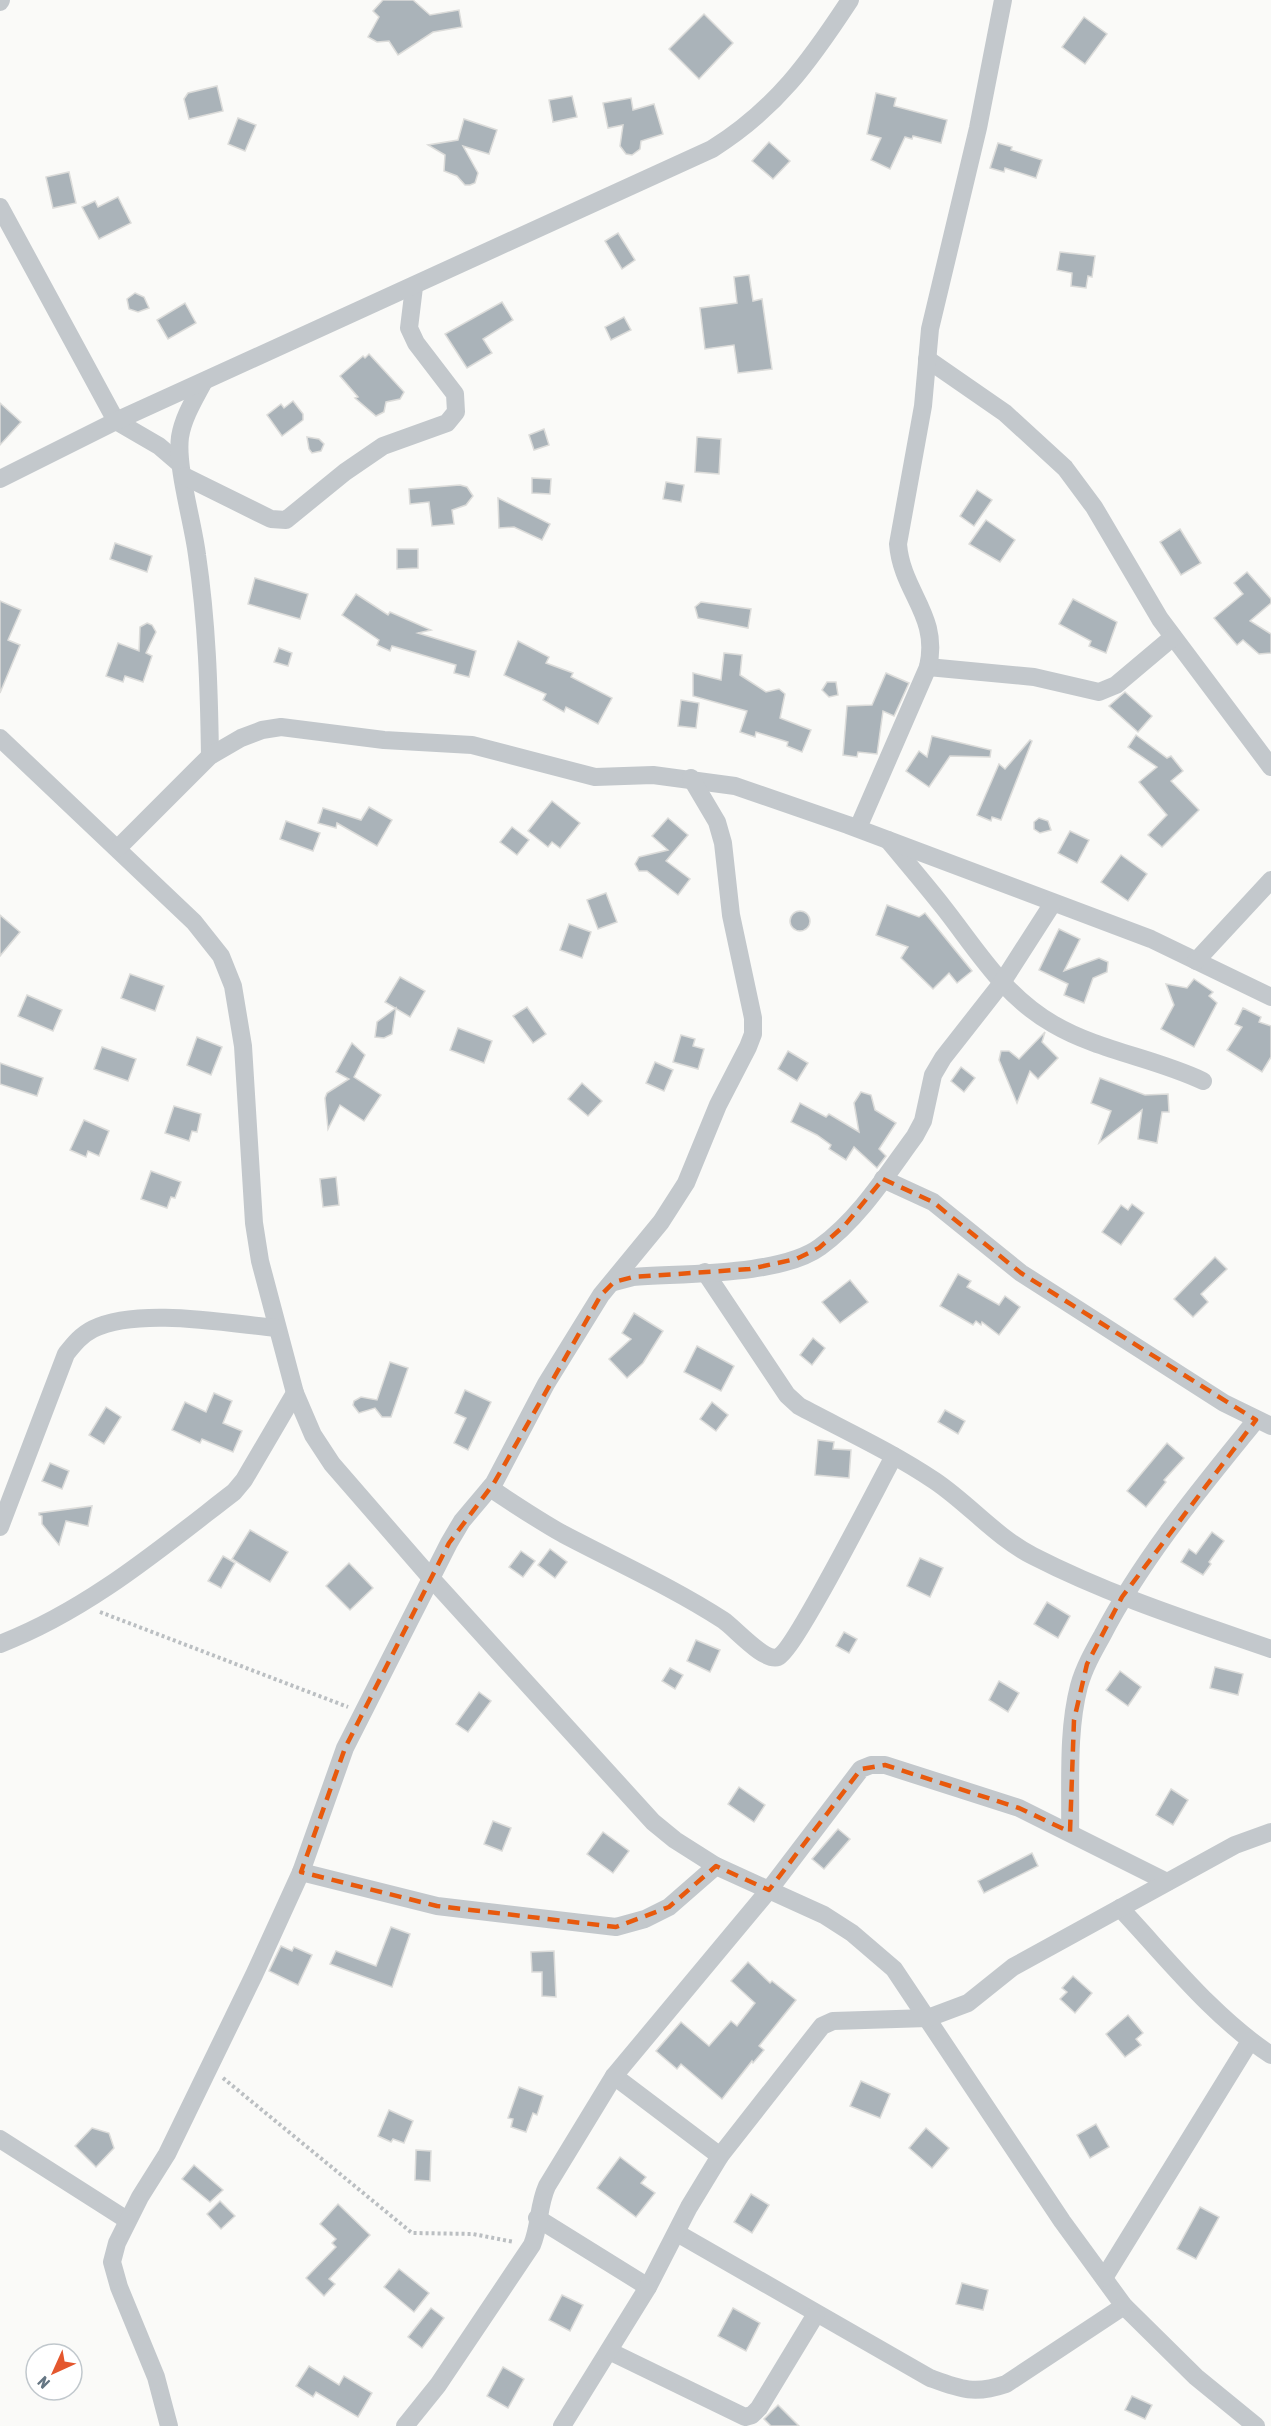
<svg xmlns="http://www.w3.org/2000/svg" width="1271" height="2426" viewBox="0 0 1271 2426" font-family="'Asap Condensed',sans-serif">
<rect width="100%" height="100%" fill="#fafaf8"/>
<g fill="#aab3b9" stroke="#dcdcda" stroke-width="1.5">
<polygon points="383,0 413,0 430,15 459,10 462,27 433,32 398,55 389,41 377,42 368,37 379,17 373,11"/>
<polygon points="704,14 733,43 699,79 669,49"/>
<polygon points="1084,17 1107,34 1085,64 1062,47"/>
<polygon points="217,86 223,111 189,119 184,99 188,93"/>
<polygon points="876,93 896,98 894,106 947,120 941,143 913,136 912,139 905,137 890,169 871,160 881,138 867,134"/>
<polygon points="572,96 577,117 553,122 549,100"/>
<polygon points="631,98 633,110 654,104 663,134 641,141 640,149 632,155 626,154 620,146 623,125 608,128 603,103"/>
<polygon points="238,118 256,125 245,151 228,144"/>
<polygon points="464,119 497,130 489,154 463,146 478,173 475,183 470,185 465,185 457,176 444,171 445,155 428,145 458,140"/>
<polygon points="769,142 790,161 773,179 752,161"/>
<polygon points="998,143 1012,147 1011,150 1042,160 1036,178 1005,168 1004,172 990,168"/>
<polygon points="69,172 76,203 53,208 46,177"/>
<polygon points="118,197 131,223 99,239 82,207 95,201 98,207"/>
<polygon points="618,233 635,260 622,269 605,241"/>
<polygon points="1060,252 1095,256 1092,277 1088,276 1086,288 1071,286 1072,273 1057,270"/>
<polygon points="749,275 753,301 762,299 772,369 738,373 734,345 705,349 700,308 737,303 734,277"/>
<polygon points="135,293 144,297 149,308 138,312 129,309 127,299"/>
<polygon points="502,302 513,320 483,339 492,353 467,368 445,334"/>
<polygon points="185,303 196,323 168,339 157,320"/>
<polygon points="624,317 631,330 611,340 605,327"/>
<polygon points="369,354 404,392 400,399 386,402 384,412 376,416 355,398 358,397 340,376 363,356 365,358"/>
<polygon points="293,401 303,414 303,420 282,436 267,415 281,404 284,408"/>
<polygon points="0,403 21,422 0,445"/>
<polygon points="544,429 549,445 534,450 529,435"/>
<polygon points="307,437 319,439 324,444 321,451 312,453 309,449"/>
<polygon points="697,437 721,439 719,474 695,472"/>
<polygon points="532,478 551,479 550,494 532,493"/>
<polygon points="666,482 684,485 681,502 663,499"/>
<polygon points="460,485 467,487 473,496 466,505 452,510 454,524 432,526 429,502 410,504 409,489"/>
<polygon points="977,490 992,500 974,526 960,516"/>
<polygon points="498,498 550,524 542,540 514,527 499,528"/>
<polygon points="986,520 1015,540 1000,562 969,544"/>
<polygon points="1180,529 1201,563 1181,575 1160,542"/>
<polygon points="115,543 152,556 147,572 110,559"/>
<polygon points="397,549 418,549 418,568 397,569"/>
<polygon points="1247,572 1271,599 1271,603 1250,621 1271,634 1271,653 1259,654 1243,640 1237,645 1214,618 1243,594 1234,583"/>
<polygon points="255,578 308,594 300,619 248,604"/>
<polygon points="356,594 388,615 390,612 431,630 418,633 476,651 469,677 454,673 456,665 392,646 390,651 377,645 379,640 342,615"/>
<polygon points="1073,599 1117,622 1106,653 1089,646 1091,641 1059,624"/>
<polygon points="0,601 21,610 8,640 20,645 0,693"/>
<polygon points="701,602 751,609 748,628 698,618 695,607"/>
<polygon points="147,623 152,625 156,632 146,653 152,656 143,682 125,676 123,682 106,676 118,643 139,651 140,627"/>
<polygon points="518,641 549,657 546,663 573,673 571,677 612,698 598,724 566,707 564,712 543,700 546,694 504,675"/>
<polygon points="279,648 292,653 288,666 274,662"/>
<polygon points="724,653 742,655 740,675 766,692 779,689 785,694 780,718 811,730 802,752 787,746 788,742 756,732 755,737 740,732 747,711 693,696 693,673 721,680"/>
<polygon points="886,673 909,683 894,716 883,711 877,754 858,752 857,757 843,755 847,706 872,705"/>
<polygon points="827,682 836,682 838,695 829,697 822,690"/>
<polygon points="1125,692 1152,716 1138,732 1109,706"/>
<polygon points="681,700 699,703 696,728 678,726"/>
<polygon points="1136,735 1167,758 1171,756 1183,771 1171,781 1199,810 1162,847 1148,835 1167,815 1139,782 1157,767 1128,747"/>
<polygon points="932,736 991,750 990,757 950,756 929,787 906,771 919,751 927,757"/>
<polygon points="1030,740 1032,741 1001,820 992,817 991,821 977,815 999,764 1005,769"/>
<polygon points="552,801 580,823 560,848 552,842 548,847 528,831"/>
<polygon points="369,807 392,820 377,846 337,823 336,828 318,823 323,808 361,820"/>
<polygon points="668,818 688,835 666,861 690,879 678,895 647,871 639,871 635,864 639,857 668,850 652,836"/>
<polygon points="1039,818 1048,821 1051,830 1040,833 1034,829 1034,822"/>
<polygon points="286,821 320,833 313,851 280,839"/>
<polygon points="512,827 529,840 517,855 500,842"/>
<polygon points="1070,831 1089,840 1077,863 1058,853"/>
<polygon points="1121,855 1147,874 1128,901 1101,882"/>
<polygon points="606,893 617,922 598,929 587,900"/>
<polygon points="887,905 919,917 925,913 972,971 957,983 949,973 933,989 901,958 908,947 876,935"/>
<circle cx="800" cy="921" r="10"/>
<polygon points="0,915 20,932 0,956"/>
<polygon points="569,924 591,932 582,958 560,950"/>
<polygon points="1059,929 1080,939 1064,971 1099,958 1108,962 1107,972 1093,978 1084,1003 1064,995 1068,984 1039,970"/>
<polygon points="130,974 164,986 155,1011 121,998"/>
<polygon points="400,977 425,991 410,1017 385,1002"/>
<polygon points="1194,979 1213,992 1209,996 1217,1003 1194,1047 1161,1029 1174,1005 1166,984 1187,988"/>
<polygon points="27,995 62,1010 53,1031 18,1016"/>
<polygon points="527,1007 546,1034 533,1043 513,1016"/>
<polygon points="396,1008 392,1034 384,1038 375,1037 377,1022"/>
<polygon points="1243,1008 1261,1017 1259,1022 1271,1026 1271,1057 1262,1072 1227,1050 1242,1027 1235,1024"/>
<polygon points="458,1028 492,1041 484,1063 450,1050"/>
<polygon points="1045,1032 1042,1042 1058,1058 1038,1079 1030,1071 1017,1103 999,1060 1001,1051 1009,1051 1019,1059"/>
<polygon points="681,1035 695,1039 693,1046 704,1049 698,1069 673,1062"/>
<polygon points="197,1037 222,1047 211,1075 187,1065"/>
<polygon points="352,1043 365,1055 354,1077 381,1095 364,1121 340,1105 328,1129 325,1098 327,1093 349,1079 336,1072"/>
<polygon points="102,1047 136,1059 128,1081 94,1069"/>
<polygon points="788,1051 808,1063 797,1081 778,1069"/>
<polygon points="655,1062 673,1070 664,1091 646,1083"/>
<polygon points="0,1063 43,1078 37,1096 0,1084"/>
<polygon points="961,1067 975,1078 964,1092 951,1081"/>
<polygon points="1100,1078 1145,1095 1168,1094 1169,1112 1162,1112 1157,1143 1138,1139 1142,1110 1099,1143 1111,1111 1091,1103"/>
<polygon points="582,1083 602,1101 588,1116 568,1099"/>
<polygon points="861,1092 871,1095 875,1110 896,1123 879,1149 886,1156 877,1168 854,1147 846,1160 829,1149 831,1145 817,1135 791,1122 800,1103 826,1117 829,1114 859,1132 854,1103"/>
<polygon points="174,1106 201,1114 197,1132 192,1131 189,1141 165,1133"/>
<polygon points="84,1120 109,1131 99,1156 88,1151 86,1157 70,1150"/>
<polygon points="151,1171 181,1182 175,1198 171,1197 167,1208 141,1199"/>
<polygon points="336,1177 339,1205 323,1207 320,1179"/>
<polygon points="1132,1204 1144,1213 1121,1245 1102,1232 1121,1205 1128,1210"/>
<polygon points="1215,1257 1227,1269 1201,1294 1208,1302 1193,1317 1174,1299"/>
<polygon points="958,1274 971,1281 967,1287 999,1305 1005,1296 1020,1307 999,1335 982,1322 981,1325 976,1321 973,1325 940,1306"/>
<polygon points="850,1280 868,1302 840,1323 822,1302"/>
<polygon points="634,1313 663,1331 643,1363 627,1378 609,1359 631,1339 622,1333"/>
<polygon points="813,1338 825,1348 812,1365 800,1355"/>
<polygon points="697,1346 734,1366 721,1391 684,1372"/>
<polygon points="390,1362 408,1368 391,1417 382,1417 375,1408 359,1413 353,1405 354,1401 361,1397 377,1400"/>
<polygon points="465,1390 491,1402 468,1450 454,1443 466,1418 455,1413"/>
<polygon points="214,1393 232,1401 223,1423 242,1431 233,1452 202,1439 200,1443 172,1430 185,1402 206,1412"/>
<polygon points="712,1402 728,1415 716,1431 700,1419"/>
<polygon points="106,1407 121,1417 104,1444 89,1435"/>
<polygon points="945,1410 965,1421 958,1434 938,1422"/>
<polygon points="818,1440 834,1442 833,1449 851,1450 849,1478 815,1475"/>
<polygon points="1167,1443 1184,1458 1164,1480 1166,1482 1146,1507 1127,1491"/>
<polygon points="50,1463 69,1471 62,1489 42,1481"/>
<polygon points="92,1506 88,1526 66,1521 59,1545 42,1524 42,1516 39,1515 39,1513"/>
<polygon points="250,1530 288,1552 270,1582 232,1559"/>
<polygon points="1212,1532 1224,1541 1209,1562 1211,1564 1203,1575 1181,1562 1189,1549 1196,1554"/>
<polygon points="550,1549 567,1562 555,1578 538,1565"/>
<polygon points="521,1551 535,1561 523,1577 509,1567"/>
<polygon points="223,1556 235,1563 221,1588 208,1581"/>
<polygon points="920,1558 943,1568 930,1597 907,1586"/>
<polygon points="349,1563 373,1588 350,1610 326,1586"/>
<polygon points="1047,1602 1070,1616 1058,1638 1034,1624"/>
<polygon points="844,1632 857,1639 849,1653 836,1646"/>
<polygon points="696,1640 720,1650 710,1672 687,1661"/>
<polygon points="1215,1667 1243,1674 1238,1695 1210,1688"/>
<polygon points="670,1668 683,1675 675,1689 662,1681"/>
<polygon points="1120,1671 1141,1687 1128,1706 1106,1690"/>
<polygon points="999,1681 1019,1693 1008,1712 989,1700"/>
<polygon points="479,1692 491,1701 468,1732 456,1724"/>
<polygon points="739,1787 765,1805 754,1822 728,1804"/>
<polygon points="1171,1789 1188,1800 1173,1825 1156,1815"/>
<polygon points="493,1821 511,1828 502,1851 484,1844"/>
<polygon points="838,1829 850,1839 824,1869 812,1859"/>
<polygon points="603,1832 629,1851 613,1873 587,1854"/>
<polygon points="1032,1853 1038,1866 984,1893 978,1881"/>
<polygon points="391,1927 410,1934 392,1987 330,1964 336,1951 376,1966"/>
<polygon points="281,1946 292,1951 294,1947 312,1955 298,1985 269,1971"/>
<polygon points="554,1951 556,1997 542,1996 542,1972 532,1972 531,1952"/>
<polygon points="748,1962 770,1983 772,1981 796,2000 759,2046 764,2050 753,2063 752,2061 722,2099 681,2064 677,2069 656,2051 681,2022 709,2046 731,2021 737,2026 755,2003 731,1981"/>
<polygon points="1073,1976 1092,1993 1075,2013 1060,1999 1067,1992 1062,1988"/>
<polygon points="1128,2015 1143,2033 1136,2039 1141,2045 1125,2057 1106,2034"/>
<polygon points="861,2081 890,2094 880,2118 850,2106"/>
<polygon points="519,2087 543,2096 537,2115 533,2113 526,2132 511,2127 513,2119 508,2118"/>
<polygon points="389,2110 413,2121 404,2143 393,2139 391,2142 378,2136"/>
<polygon points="1096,2124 1109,2147 1090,2158 1077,2135"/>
<polygon points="92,2128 109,2133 114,2148 96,2167 75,2146"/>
<polygon points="926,2128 949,2148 932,2168 909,2148"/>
<polygon points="416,2150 431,2151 430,2181 415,2180"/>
<polygon points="620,2157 646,2177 641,2183 655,2193 636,2217 597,2188"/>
<polygon points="194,2165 223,2190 210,2202 182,2179"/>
<polygon points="751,2194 769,2205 752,2233 734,2222"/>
<polygon points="220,2201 235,2216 221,2229 207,2214"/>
<polygon points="338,2204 370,2235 329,2279 335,2284 324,2296 306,2278 336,2247 332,2243 336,2239 320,2224"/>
<polygon points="1200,2207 1219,2217 1196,2259 1177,2249"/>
<polygon points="399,2269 429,2293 414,2312 384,2287"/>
<polygon points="962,2283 988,2290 983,2310 956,2304"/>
<polygon points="562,2295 583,2305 570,2331 549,2320"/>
<polygon points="431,2308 444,2318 422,2348 408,2337"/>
<polygon points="733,2308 760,2323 746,2351 718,2336"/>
<polygon points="309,2366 339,2385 344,2376 372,2393 358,2417 316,2392 313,2397 296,2386"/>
<polygon points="503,2367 524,2379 508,2408 487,2396"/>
<polygon points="1132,2396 1152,2405 1145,2419 1125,2410"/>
<polygon points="778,2405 799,2426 771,2426 764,2419"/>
</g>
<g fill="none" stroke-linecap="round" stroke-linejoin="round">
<g stroke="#bbbfc2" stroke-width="4" stroke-dasharray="3 3" stroke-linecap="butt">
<polyline points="100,1612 348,1707"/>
<polyline points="223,2078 412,2233 473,2234 514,2242"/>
</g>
<g stroke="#c3c8cc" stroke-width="18">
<polyline points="0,2 1,0"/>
<polyline points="0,207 116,421 159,446 180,464"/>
<polyline points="927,359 1005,413 1065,468 1094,507 1160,619 1271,767"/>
<path d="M203,383C194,400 183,418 180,437C176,467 193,522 197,555C207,622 209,688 210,756"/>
<polyline points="184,476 271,519 286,520 345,472 383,446 447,423 456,412 455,394 416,343 409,328 414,287"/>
<path d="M0,479L116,421L712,149C776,109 810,61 850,0"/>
<polyline points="928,667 1034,677 1099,692 1116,685 1173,637"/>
<polyline points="0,738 194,922 221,956 233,986 243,1046 254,1223 260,1261 295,1393 313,1435 332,1464 431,1578 653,1822 675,1840 716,1866 824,1915 852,1933 894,1969 1062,2221 1124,2306 1196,2377 1256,2426"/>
<path d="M858,828L928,667C940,615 902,593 898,544L923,406L930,329L978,128L1003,0"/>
<path d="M888,840C907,863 926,885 944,908C977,950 1004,996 1053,1024C1099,1051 1155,1058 1203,1081"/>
<polyline points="118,848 210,756 241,738 262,730 281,727 384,740 472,745 595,777 653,775 735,786 848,825 1151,939 1271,997"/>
<polyline points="1196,961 1271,880"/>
<polyline points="883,1179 933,1202 1021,1273 1224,1403 1271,1426"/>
<path d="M705,1272L787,1395L799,1406C844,1430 892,1452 935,1481C969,1504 996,1537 1033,1556C1109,1595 1190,1621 1271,1649"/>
<path d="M614,1282L633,1277C682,1273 781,1276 820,1247C859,1219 887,1174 915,1136L923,1121L933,1075L943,1058L1001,984L1053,903"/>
<path d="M490,1488C514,1504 538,1520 563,1534C616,1562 672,1587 723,1620C735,1628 764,1662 778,1657C795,1650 879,1483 894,1456"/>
<path d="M0,1527L66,1354C74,1344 81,1335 93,1329C138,1307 225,1323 276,1328"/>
<path d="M0,1644C88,1610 160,1549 234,1492L244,1480L295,1393"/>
<path d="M1070,1832C1071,1784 1067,1732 1079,1686C1084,1668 1093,1652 1102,1636C1143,1557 1201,1488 1256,1420"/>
<polyline points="301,1872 437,1906 616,1927 645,1919 669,1907 716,1866"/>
<path d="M1120,1908C1167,1958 1213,2017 1271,2055"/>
<polyline points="614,2076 720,2156"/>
<polyline points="0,2139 127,2220"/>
<polyline points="537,2218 648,2287"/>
<path d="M677,2233L930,2378C960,2389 974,2395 1006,2384L1124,2306"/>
<polyline points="1104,2278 1250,2041"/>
<polyline points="609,2351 745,2417 752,2415 759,2408 816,2314"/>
<polyline points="169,2426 156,2377 119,2287 112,2262 117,2243 140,2197 167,2154 254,1975 301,1872 345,1748 449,1543 462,1521 494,1483 546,1384 601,1295 661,1222 686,1183 718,1105 748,1047 753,1034 753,1018 731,915 723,843 717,822 691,778"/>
<path d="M405,2426L438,2385L532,2245C540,2226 538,2206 547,2186L614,2076L769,1890L861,1769L871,1765H885L1019,1808L1167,1882"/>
<polyline points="562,2426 648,2287 689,2207 720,2156 822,2026 833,2021 928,2018 968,2003 1013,1967 1235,1845 1271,1832"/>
</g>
</g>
<path fill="none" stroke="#e8590c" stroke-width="4.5" stroke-dasharray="12 8" stroke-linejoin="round" d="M883,1179L933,1202L1021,1273L1256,1420L1122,1597L1087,1664L1074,1720L1070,1832L1019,1808L885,1765L861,1769L769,1890L716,1866L669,1907L616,1927L437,1906L301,1872L345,1748L449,1543L494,1483L601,1295L614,1282L633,1277L750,1269L796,1259L819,1248L845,1225Z"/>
<g transform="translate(54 2372) rotate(225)"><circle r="28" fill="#ffffff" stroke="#c1c8cd" stroke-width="1.5"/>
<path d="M0-4.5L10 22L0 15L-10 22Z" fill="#e4572e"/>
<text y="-9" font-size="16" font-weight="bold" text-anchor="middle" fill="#657683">N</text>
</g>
</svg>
